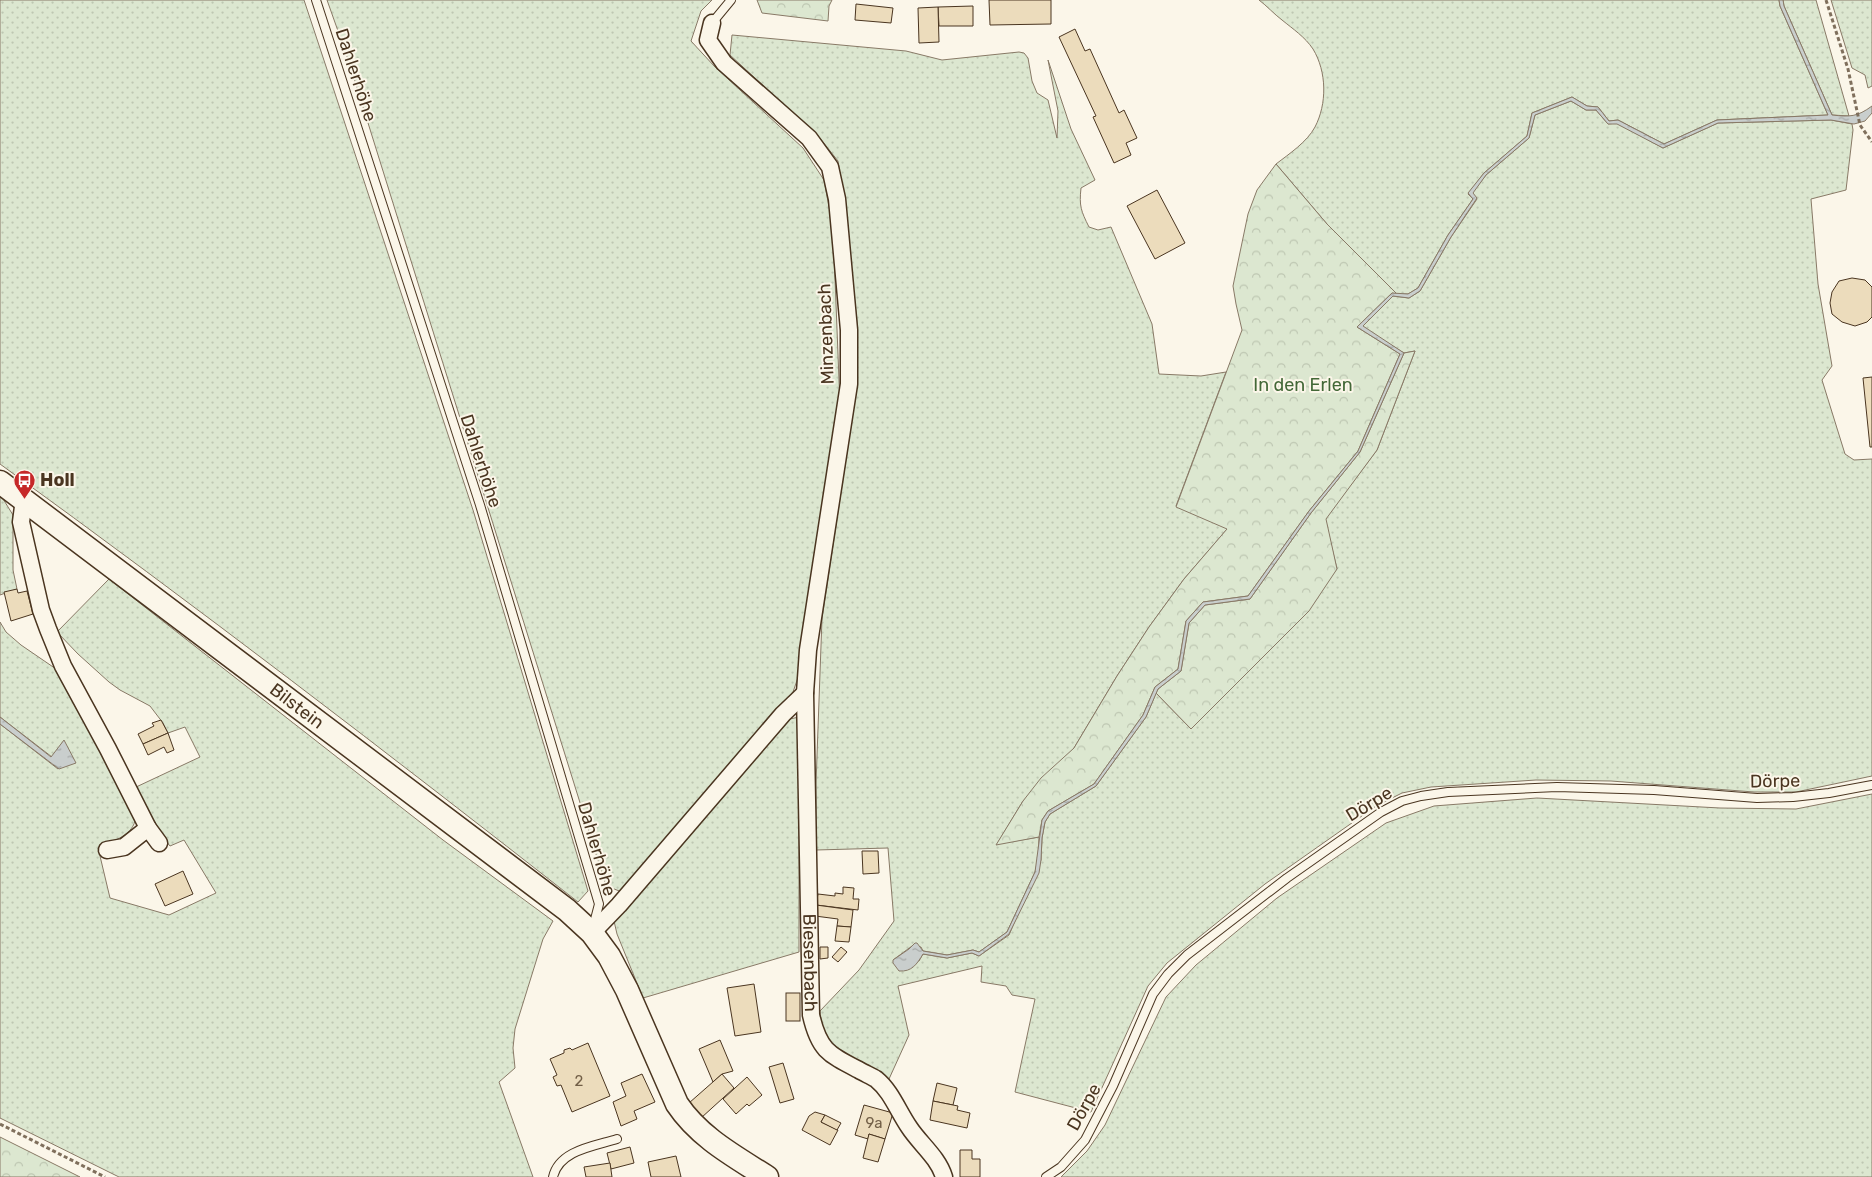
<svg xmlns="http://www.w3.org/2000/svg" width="1872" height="1177" viewBox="0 0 1872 1177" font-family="Rubik,sans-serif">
<defs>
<pattern id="grass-dots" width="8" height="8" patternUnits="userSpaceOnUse" patternTransform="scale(1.25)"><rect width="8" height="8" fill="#dce7d0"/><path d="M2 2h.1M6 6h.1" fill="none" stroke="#bec7b2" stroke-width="1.8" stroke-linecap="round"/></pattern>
<pattern id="forest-crowns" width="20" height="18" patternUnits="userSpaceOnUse" patternTransform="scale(1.25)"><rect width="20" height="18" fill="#dce7d0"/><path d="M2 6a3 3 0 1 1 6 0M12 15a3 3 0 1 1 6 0" fill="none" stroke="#bec7b2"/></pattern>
<pattern id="water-ripples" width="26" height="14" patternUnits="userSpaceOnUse" patternTransform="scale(1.25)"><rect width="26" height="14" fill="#c9cecd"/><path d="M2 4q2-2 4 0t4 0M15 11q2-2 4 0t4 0" fill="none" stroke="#a5a8a6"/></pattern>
</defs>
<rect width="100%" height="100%" fill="#fbf6e9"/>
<g fill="url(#grass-dots)" stroke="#887966">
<path d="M0,0H304L473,510L588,891L578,902C388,753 196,606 0,464Z"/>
<polygon points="327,0 712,0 701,11 691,41 715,67 803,148 824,180 833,228 840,405 802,666 793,692 622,892 606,886 349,62"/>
<path d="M1259,0H1779L1780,6L1828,115L1717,120L1664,144L1618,120L1609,121L1598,107L1587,106L1572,97L1532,113L1527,136L1484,173L1468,194L1473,199L1448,235L1418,288L1408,294H1397L1327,224L1276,164C1289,154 1307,142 1315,127C1327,104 1327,72 1313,49C1305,37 1293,29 1282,20C1274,14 1267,6 1259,0Z"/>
<polygon points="1783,0 1816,0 1849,116 1832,115 1784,6"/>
<polygon points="1831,0 1872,0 1872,86 1868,88 1865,75 1852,68"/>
<path d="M732,35L906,51L942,60L1019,52L1024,53L1028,58L1032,81L1037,93L1048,100L1057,138L1058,111L1048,60L1071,129L1095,180L1081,188C1079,206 1081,211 1089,227L1098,230L1111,227L1152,324L1159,374L1201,376L1226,372L1176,506L1228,528L1184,579L1149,627L1117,676L1074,748L1023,801L997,844L1039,837L1038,860L1035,872L1007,932L979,952L973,950L947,955L923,951L921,947L912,946L893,960L919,961L923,954L947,958L972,953L979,956L1009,935L1041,860L1042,838L1045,822L1050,814L1096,786L1146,717L1156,693L1191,729L1337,569L1325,519L1377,450L1415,351L1404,353L1362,327L1393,296L1409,298L1420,291L1451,237L1477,199L1472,193L1486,175L1529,138L1535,115L1571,101L1586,110H1596L1608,124L1617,123L1663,148L1718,123L1831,120L1852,124L1853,130L1846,190L1811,199L1818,284L1832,366L1822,380L1845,454L1854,460L1872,459V776L1796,792H1754L1611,781L1536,780L1431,787L1402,793L1376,806L1265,884L1167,963L1148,986L1091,1112L1015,1092L1035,999L1012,995L1006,986L981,982L982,966L898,986L909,1035L889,1079C868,1069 839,1059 826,1038C822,1030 821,1020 820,1011L859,970L894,921L888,848L816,850V784L822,618L857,386V323L847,227L838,161L819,137L730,55Z"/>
<polygon points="0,494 13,515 13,570 17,589 0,595"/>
<path d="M109,579L443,840L553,921L543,939L515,1029L513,1048L515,1068L499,1082L533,1177H119L0,1118V724L58,769L64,741L52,757L0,717V622L6,632L21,645L59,671L136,818C132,835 119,838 105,845L100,856L110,898L169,915L216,893L184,840L170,846L157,830L134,788L200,757L185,727L168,733L163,723L150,706L120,690L109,682L78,654L57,632Z"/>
<polygon points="799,717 799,952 643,998 617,934 614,921 790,719"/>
<polygon points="1872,794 1872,1177 1061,1177 1087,1151 1105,1125 1166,997 1196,965 1277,898 1386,823 1434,806 1537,798 1720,808 1796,809"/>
</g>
<g fill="url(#forest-crowns)" stroke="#887966">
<polygon points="757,0 832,0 829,6 828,21 762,13"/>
<polygon points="1276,164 1327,224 1397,294 1392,293 1357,327 1400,354 1358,451 1309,511 1248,596 1203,602 1186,621 1178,669 1155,687 1143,715 1094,784 1048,811 1042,820 1039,837 996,845 1023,801 1041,778 1074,748 1117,676 1149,627 1184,579 1227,529 1176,507 1242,330 1236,304 1233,286 1248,214 1257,190"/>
<polygon points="1415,351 1377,450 1326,519 1337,569 1309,611 1191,729 1156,693 1158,689 1181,671 1189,623 1205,605 1250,599 1311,513 1360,452 1404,353"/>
<polygon points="0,1137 80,1177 0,1177"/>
</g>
<g fill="url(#water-ripples)" stroke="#887966">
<path d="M1779,0H1783L1784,6L1832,115C1850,117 1857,117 1872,106V113L1865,121L1854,124L1831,120L1718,123L1663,148L1617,124H1608L1596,110H1586L1571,101L1535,115L1529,138L1486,175L1473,193L1477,198L1451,237L1420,291L1409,298L1393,296L1363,326L1404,353L1360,452L1311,513L1250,599L1205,605L1189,623L1181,671L1158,689L1146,717L1096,786L1050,814L1045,822L1042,838L1041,860L1039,873L1009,934L979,956L972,953L947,958L923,954C917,964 912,972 899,971L893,963V960L909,949L915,943H917L923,951L947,955L973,950L979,952L1007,932L1035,872L1042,820L1048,811L1094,784L1143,715L1155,687L1178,669L1186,621L1203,602L1248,596L1309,511L1358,451L1400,354L1357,327L1392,293L1408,294L1418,288L1448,235L1473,199L1468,193L1484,173L1527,136L1532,113L1572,97L1587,106L1598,107L1609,121L1618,120L1664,144L1717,120L1828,115L1780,6Z"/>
<polygon points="0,717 51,757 64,740 76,763 59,769 0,724"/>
</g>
<g fill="#ecdcbc" stroke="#4a3520">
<polygon points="989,0 1051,0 1051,24 990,25"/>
<polygon points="856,4 893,8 891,23 855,20"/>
<polygon points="973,6 973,26 939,26 938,7"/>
<polygon points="938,7 939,42 919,43 918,8"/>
<polygon points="1075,29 1085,51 1090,49 1119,113 1124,110 1137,138 1126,143 1131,155 1114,163 1093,117 1096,116 1059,37"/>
<polygon points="1157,190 1185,243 1155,259 1127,206"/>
<polygon points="1852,278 1865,280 1872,287 1872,317 1867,322 1855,326 1842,322 1832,314 1830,303 1832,292 1839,281"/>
<polygon points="1872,377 1872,447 1870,447 1863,378"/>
<polygon points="17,589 18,593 27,591 33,614 11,621 4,592"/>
<polygon points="161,720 168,733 143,744 138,734 154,726 152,723"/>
<polygon points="168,733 174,750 167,753 164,747 148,755 143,744"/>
<polygon points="862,851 878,851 879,873 863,874"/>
<polygon points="183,871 193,894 165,906 155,884"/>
<polygon points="843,887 854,888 853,899 859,899 858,910 816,905 818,894 835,896 835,893 843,894"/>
<polygon points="816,905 853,910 851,927 837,926 838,919 815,916"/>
<polygon points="837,926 851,927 849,942 835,941"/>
<polygon points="820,947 828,947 828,958 820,959"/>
<polygon points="841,947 847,952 838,962 832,957"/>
<polygon points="754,984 761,1032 735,1036 727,988"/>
<rect x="786" y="993" width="14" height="28"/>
<polygon points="720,1040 733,1071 722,1074 713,1082 699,1049"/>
<polygon points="588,1043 610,1096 572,1112 561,1085 557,1086 553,1077 557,1075 550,1059 564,1053 564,1050 570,1048 572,1050"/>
<polygon points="783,1063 794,1099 780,1103 769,1067"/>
<polygon points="642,1074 655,1102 634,1111 637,1119 621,1126 613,1102 626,1096 621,1083"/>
<polygon points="722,1074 734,1088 701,1118 689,1103"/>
<polygon points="747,1077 762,1095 749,1106 747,1104 736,1114 723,1099"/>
<polygon points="937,1083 957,1088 953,1105 933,1101"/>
<polygon points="933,1101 958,1106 957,1110 970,1113 967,1128 930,1120"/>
<polygon points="864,1105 893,1113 885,1139 869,1134 868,1139 855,1135"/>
<polygon points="815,1112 825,1115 821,1122 838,1130 830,1145 802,1130 809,1116"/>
<polygon points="825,1115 841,1123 837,1130 821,1122"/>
<polygon points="869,1134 885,1139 878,1162 863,1158"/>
<polygon points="630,1147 634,1163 611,1169 607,1153"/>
<polygon points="960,1150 972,1150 972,1159 980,1159 980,1177 960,1177"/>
<polygon points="676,1156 681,1177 651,1177 648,1162"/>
<polygon points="610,1163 612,1177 586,1177 584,1167"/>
</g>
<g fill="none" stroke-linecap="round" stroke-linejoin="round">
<defs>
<g id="lane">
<polyline points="316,0 480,505 599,904 593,927"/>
<polyline points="712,23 731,0"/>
<path d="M553,1177C559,1150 595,1146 617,1139"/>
<polyline points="1046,1177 1061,1167 1085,1140 1113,1086 1153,994 1168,974 1187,955 1287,878 1381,812 1402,801 1421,796 1448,792 1557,787 1654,790 1757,798 1793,797 1829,793 1872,785"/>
</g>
<g id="street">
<path id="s1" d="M712,23L708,40L724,63L809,138L830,167L837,199L849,330V384L808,650L805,693L811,1015C819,1050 828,1054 859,1070C864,1073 871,1076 876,1079C891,1091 898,1111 909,1127C920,1144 938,1157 944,1177"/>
<polyline points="24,499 21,522 41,610 48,629 63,666 108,749 148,828 159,843"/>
<polyline points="107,850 124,847 148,828"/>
<polyline points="592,933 619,905 783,714 805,693"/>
</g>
<g id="secondary">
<path id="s2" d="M0,482L567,910L592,933L609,956L627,990L677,1104C699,1137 734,1156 767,1177"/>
</g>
</defs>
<use href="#lane" stroke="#4a3520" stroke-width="10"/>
<use href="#street" stroke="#4a3520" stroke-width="19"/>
<use href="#secondary" stroke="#4a3520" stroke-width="25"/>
<g stroke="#7f6f5c" stroke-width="3" stroke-dasharray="4 2.5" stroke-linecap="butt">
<polyline points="1826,0 1848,69 1860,125 1872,142"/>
<polyline points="0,1124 105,1177"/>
</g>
<use href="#lane" stroke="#fbf6e9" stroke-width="8"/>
<use href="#street" stroke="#fbf6e9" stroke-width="16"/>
<use href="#secondary" stroke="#fbf6e9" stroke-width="22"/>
</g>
<defs>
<symbol id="bus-pin" viewBox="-11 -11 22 30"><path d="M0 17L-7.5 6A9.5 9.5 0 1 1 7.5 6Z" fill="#c62828" stroke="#fbf6e9"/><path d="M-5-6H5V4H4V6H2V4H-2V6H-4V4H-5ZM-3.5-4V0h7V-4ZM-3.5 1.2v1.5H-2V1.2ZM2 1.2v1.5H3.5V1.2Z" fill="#fff"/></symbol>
</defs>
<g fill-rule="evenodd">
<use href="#bus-pin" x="12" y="468" width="25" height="34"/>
</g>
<g text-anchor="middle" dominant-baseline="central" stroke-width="4" stroke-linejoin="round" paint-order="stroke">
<g font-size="15" fill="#725f47">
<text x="579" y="1081">2</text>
<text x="874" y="1123">9a</text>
</g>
<g font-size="18" fill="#4a3520" stroke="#fbf6e9">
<text transform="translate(356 75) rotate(72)">Dahlerhöhe</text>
<text transform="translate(826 334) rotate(-92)">Minzenbach</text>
<text transform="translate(481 461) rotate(72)">Dahlerhöhe</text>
<text stroke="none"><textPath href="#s2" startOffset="372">Bilstein</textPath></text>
<text transform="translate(1775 781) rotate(-1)">Dörpe</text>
<text transform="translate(1369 804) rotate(-31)">Dörpe</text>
<text transform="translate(597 849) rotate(74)">Dahlerhöhe</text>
<text stroke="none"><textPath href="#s1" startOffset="995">Biesenbach</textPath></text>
<text transform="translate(1084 1107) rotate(-61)">Dörpe</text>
</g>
<g font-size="18" fill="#436837" stroke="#fbf6e9">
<text x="1303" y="385">In den Erlen</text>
</g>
<g font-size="18" font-weight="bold" fill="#4a3520" stroke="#fbf6e9" text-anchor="start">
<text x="40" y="480">Holl</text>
</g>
</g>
</svg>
